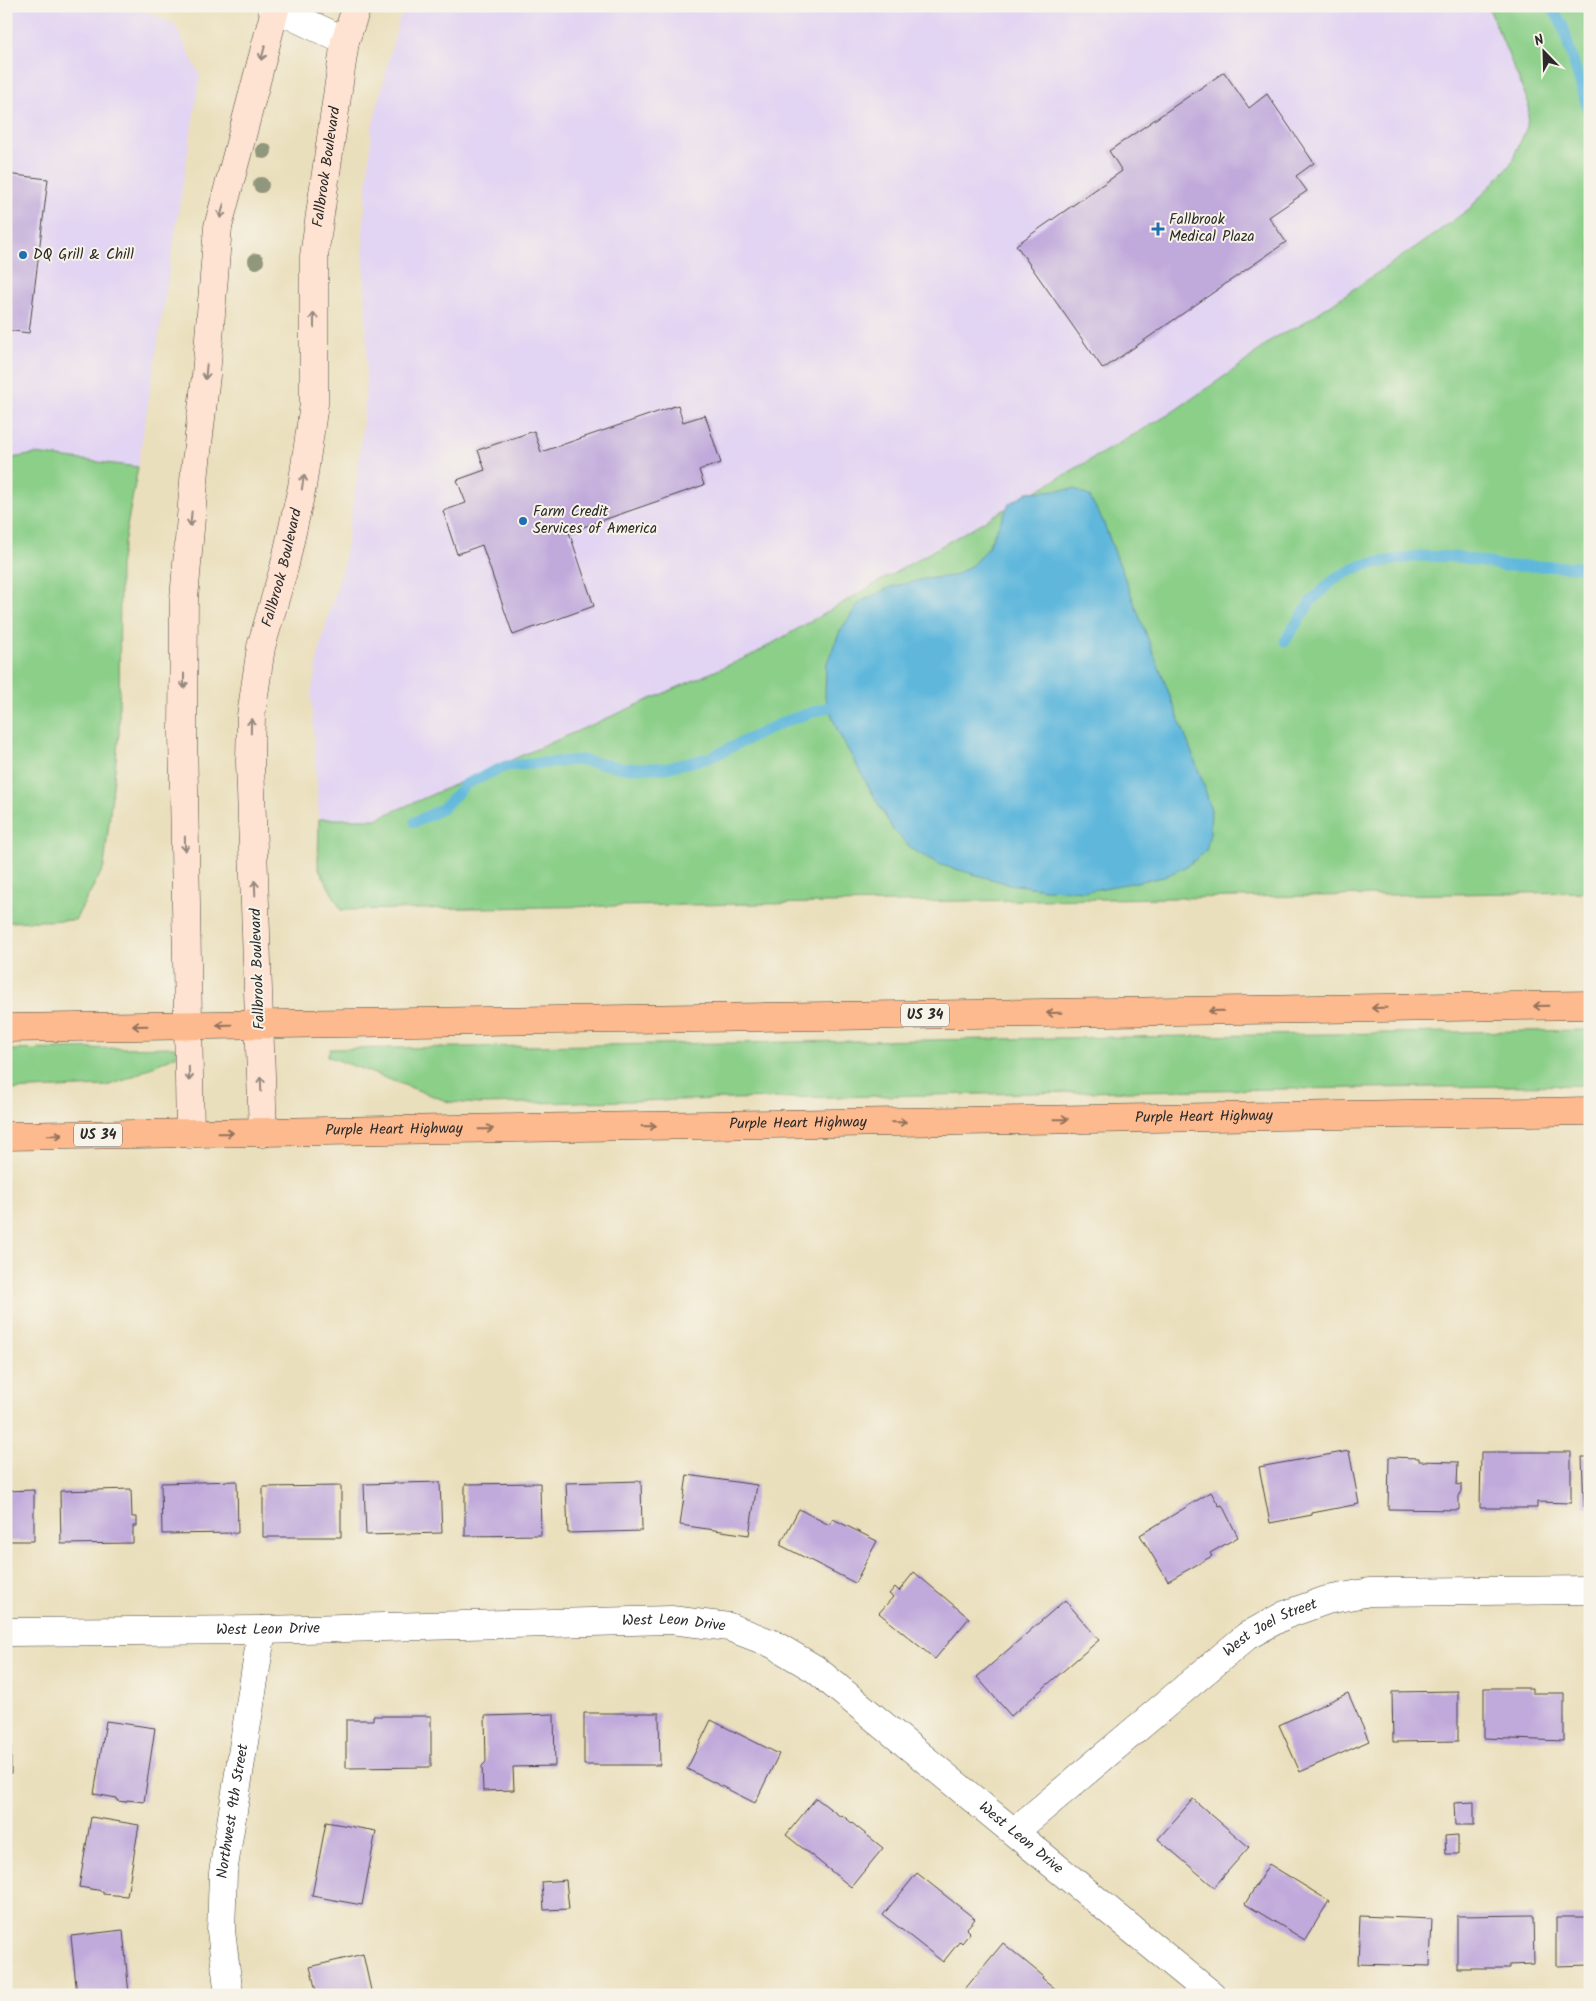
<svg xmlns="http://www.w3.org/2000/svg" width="1596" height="2001" viewBox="0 0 1596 2001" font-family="Kalam,sans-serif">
<rect width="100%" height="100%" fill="#f7f3e8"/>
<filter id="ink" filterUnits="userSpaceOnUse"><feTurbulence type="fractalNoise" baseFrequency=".02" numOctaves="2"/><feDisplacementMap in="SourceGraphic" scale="10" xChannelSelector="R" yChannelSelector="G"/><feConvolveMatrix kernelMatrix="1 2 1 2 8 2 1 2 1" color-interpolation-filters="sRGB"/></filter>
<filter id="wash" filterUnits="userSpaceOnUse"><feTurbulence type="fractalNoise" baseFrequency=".0096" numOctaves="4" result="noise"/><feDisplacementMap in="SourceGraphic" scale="20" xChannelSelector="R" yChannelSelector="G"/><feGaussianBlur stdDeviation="1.12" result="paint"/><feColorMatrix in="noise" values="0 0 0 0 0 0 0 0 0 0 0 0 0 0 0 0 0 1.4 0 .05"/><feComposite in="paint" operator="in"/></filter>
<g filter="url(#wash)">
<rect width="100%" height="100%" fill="#eadfbc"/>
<g fill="#e2d4f3">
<polygon points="6,6 135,6 175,25 200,76 138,467 35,454 6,459"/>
<polygon points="406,6 1488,6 1550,156 1168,415 754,654 376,819 319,819 311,694 322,639 343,566 358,472 365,404 367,346 363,233 372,128 398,23"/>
</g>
<g fill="#8bcf89" stroke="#5b7d5a">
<polygon points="1488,6 1590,6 1590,892 341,910 318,867 319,819 376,819 754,654 1168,415 1241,365 1274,338 1299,326 1429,238 1469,209 1510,165 1527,127 1529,104"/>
<polygon points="35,454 138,467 120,565 119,733 104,867 75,920 6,922 6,459"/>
<polygon points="1590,1030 1590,1085 1130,1091 480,1104 449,1102 327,1056 330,1049"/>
<polygon points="175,1047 177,1055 125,1080 106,1086 6,1090 6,1050"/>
</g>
<polygon fill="#5fb7dc" stroke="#457184" points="1074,489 1089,496 1102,519 1203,782 1211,810 1210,833 1206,851 1187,866 1164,877 1087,891 1044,889 1009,884 941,865 913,850 893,830 838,732 825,697 826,665 840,631 860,602 891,587 924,579 953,576 972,565 987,549 1009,504 1028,492"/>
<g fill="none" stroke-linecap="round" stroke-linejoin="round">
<g stroke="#5fb7dc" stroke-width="11">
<polyline points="1551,6 1562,24 1590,116"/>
<polyline points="1285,641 1311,601 1337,577 1363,565 1418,556 1459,557 1503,566 1590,567"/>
<polyline points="415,822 442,809 466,784 506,766 581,760 625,768 665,768 709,758 786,721 828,707"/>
</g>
</g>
<g id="blocks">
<g fill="#c0a9db">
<polygon points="1224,72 1249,108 1267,94 1314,163 1296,176 1307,191 1269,217 1286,242 1103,369 1016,245 1122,171 1109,151"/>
<polygon points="6,174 48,179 29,333 6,330"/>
<polygon points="678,405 683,422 705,415 721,463 699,470 704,485 569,532 594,606 513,635 482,545 457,554 443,511 466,503 457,480 485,470 478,450 534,431 541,452"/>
<polygon points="1349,1451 1359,1504 1312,1513 1312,1515 1270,1523 1259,1467"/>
<polygon points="1481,1452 1571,1452 1571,1503 1537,1502 1537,1508 1480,1508"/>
<polygon points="1389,1457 1419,1458 1419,1461 1458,1462 1457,1485 1461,1484 1461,1494 1459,1495 1459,1510 1388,1509"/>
<polygon points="1582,1457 1590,1457 1590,1507 1584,1507"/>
<polygon points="687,1475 757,1485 749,1535 680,1525"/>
<polygon points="237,1481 238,1533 162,1534 161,1483"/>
<polygon points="641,1481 642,1531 568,1533 566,1483"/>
<polygon points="440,1482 442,1533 366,1535 364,1484"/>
<polygon points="540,1483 541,1535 465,1536 465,1484"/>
<polygon points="341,1486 341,1537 263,1537 263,1487"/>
<polygon points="131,1489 132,1517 137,1517 137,1526 133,1526 133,1543 61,1544 60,1491"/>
<polygon points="34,1490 34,1541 6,1541 6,1491"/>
<polygon points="1211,1492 1219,1506 1222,1505 1238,1537 1210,1553 1212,1556 1168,1581 1140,1535"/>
<polygon points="799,1509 829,1525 833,1519 877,1541 855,1583 780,1545"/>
<polygon points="914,1572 969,1618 935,1659 879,1613 893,1597 889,1594 895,1587 899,1591"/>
<polygon points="1065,1600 1099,1640 1011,1716 977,1677"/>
<polygon points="1484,1688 1532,1688 1532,1693 1564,1693 1564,1741 1484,1738"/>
<polygon points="1458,1691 1458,1741 1393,1742 1392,1692"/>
<polygon points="1348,1693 1369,1741 1300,1772 1279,1725"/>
<polygon points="584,1713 659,1713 660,1765 584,1765"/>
<polygon points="554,1714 555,1766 513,1767 514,1790 483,1791 482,1766 486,1762 485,1716"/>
<polygon points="373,1716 431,1716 431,1767 346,1768 346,1720 373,1720"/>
<polygon points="711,1720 779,1754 755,1803 687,1769"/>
<polygon points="106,1721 155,1728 144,1802 127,1800 126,1802 117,1801 117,1798 94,1794"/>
<rect x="6" y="1728" width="5" height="45"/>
<polygon points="816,1798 841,1817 842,1815 883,1848 851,1887 786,1835"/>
<polygon points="1193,1799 1249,1847 1214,1887 1158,1839"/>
<polygon points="1474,1802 1474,1825 1455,1825 1454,1803"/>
<polygon points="91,1817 139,1825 127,1896 103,1894 103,1891 79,1887"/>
<polygon points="326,1822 376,1831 362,1905 312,1896"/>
<polygon points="1458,1835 1458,1854 1446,1854 1445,1836"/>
<polygon points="1269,1864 1329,1901 1305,1940 1245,1904"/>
<polygon points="917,1873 975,1919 966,1929 970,1933 962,1943 960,1941 943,1962 883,1915"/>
<polygon points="566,1880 569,1909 544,1910 542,1882"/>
<polygon points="1533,1915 1534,1964 1509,1965 1509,1968 1457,1968 1457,1916"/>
<polygon points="1360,1916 1432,1919 1430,1966 1358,1964"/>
<polygon points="1556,1917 1590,1917 1590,1965 1556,1966"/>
<polygon points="123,1930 129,1995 77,1995 71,1936"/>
<polygon points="1003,1943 1043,1976 1042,1978 1063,1995 972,1995 965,1989"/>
<polygon points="363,1954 372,1995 317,1995 310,1967"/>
</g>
</g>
</g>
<g filter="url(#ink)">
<use href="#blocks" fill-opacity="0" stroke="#484641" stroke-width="1"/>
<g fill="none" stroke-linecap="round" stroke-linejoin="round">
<defs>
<g id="street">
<polyline points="271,6 345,41"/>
<path id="s1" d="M6,1632L262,1630L671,1620L729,1627L773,1644L815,1669L1212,1995"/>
<path id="s2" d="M1014,1832L1247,1636L1285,1615L1327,1600L1370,1592L1590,1590"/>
<path id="s3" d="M229,1995L221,1931L223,1873L262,1630"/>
</g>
<g id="secondary">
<path id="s4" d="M263,1133L250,762L251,716L261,647L284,568L302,487L314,404V256L345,41L357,6"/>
<polyline points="190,1134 183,732 184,599 195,470 206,375 218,227 276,6"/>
</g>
<g id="primary">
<polyline points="6,1028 1590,1005"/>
<path id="s5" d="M6,1136L1590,1111"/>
</g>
</defs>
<use href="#street" stroke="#484641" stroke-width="29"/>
<use href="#secondary" stroke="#484641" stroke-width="29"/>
<use href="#primary" stroke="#484641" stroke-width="29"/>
<use href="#street" stroke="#fff" stroke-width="28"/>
<use href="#secondary" stroke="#fee3d2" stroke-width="28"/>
<use href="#primary" stroke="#fcba8e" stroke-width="28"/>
</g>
<g fill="#91977c">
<circle cx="264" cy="151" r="8"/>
<circle cx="261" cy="185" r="8"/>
<circle cx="256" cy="261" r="8"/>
</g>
<defs><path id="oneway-shaft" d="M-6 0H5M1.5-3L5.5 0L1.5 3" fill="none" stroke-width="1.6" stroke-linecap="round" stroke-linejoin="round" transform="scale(1.25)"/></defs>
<g stroke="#94877e">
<use href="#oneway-shaft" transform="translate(263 53) rotate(105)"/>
<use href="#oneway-shaft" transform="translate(222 211) rotate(104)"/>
<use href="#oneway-shaft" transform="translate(314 320) rotate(-90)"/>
<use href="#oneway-shaft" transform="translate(206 372) rotate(95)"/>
<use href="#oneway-shaft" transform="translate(303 482) rotate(-81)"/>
<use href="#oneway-shaft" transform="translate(191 519) rotate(95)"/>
<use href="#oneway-shaft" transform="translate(184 681) rotate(90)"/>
<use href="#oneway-shaft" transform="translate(251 726) rotate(-89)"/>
<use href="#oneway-shaft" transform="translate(185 844) rotate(89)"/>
<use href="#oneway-shaft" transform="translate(255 888) rotate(-92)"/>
<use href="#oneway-shaft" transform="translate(189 1074) rotate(89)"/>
<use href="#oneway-shaft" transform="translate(261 1084) rotate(-92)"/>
</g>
<g stroke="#94725c">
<use href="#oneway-shaft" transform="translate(1541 1006) rotate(179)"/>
<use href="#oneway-shaft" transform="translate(1379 1008) rotate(179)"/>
<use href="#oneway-shaft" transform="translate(1216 1011) rotate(179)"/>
<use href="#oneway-shaft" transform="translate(1054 1013) rotate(179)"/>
<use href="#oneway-shaft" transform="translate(224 1025) rotate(179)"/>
<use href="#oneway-shaft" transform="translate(140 1026) rotate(179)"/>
<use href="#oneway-shaft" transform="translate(1061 1119) rotate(-1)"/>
<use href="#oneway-shaft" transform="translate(899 1122) rotate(-1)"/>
<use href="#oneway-shaft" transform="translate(649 1126) rotate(-1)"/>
<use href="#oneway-shaft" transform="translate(486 1129) rotate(-1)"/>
<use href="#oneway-shaft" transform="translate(226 1133) rotate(-1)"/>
<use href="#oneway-shaft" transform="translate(55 1135) rotate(-1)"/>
</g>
</g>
<g fill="#1f6fb2" stroke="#f7f3e8" stroke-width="2">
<path d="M1155.5 221.5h5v5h5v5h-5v5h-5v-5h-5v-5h5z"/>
<circle cx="23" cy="255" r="5"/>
<circle cx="523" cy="521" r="5"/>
</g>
<g text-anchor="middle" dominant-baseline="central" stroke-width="4" stroke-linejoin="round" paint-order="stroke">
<g fill="#f7f3e8" stroke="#686764" stroke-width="1">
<rect x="901" y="1003.5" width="48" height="23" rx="4"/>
<rect x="74" y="1123.5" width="48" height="23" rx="4"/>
</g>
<g font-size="14" font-weight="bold" fill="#2b2b2b">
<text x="925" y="1015">US 34</text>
<text x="98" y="1135">US 34</text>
</g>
<g font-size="15" fill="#2b2b2b" stroke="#f7f3e8">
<text stroke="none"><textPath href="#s4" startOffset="974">Fallbrook Boulevard</textPath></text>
<text stroke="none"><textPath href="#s4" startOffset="569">Fallbrook Boulevard</textPath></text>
<text transform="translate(258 969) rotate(-92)">Fallbrook Boulevard</text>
<text stroke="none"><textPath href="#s5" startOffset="1198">Purple Heart Highway</textPath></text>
<text stroke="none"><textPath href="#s5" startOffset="792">Purple Heart Highway</textPath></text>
<text stroke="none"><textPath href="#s5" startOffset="388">Purple Heart Highway</textPath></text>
<text stroke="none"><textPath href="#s1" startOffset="668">West Leon Drive</textPath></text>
<text stroke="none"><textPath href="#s1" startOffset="262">West Leon Drive</textPath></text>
<text stroke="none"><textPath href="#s2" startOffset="329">West Joel Street</textPath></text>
<text stroke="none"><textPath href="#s3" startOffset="185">Northwest 9th Street</textPath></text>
<text stroke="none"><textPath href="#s1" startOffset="1086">West Leon Drive</textPath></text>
</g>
<g font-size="15" fill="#2b2b2b" stroke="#f7f3e8" text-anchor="start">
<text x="1169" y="220">Fallbrook<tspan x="1169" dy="17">Medical Plaza</tspan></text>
<text x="33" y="255">DQ Grill &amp; Chill</text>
<text x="533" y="512">Farm Credit<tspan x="533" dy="17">Services of America</tspan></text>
</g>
</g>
<rect width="1596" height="2001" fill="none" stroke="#f7f3e8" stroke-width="25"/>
<g transform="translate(1544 52) rotate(337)" stroke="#f7f3e8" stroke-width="4" paint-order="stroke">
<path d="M0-4L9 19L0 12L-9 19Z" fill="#2b2b2b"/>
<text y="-8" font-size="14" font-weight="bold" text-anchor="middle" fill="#2b2b2b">N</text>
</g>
</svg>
